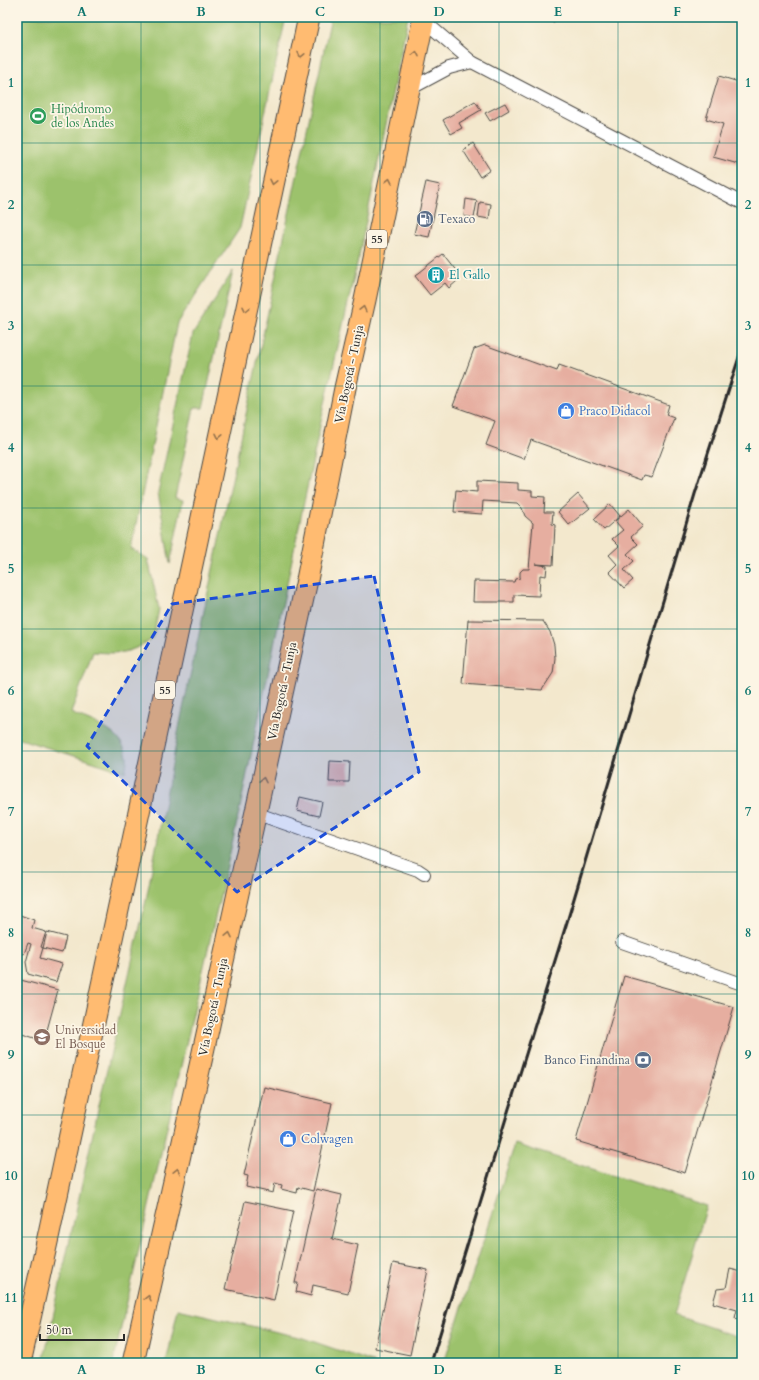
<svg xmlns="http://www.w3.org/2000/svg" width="759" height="1380" viewBox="0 0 759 1380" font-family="Cardo,serif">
<rect width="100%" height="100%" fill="#fcf5e5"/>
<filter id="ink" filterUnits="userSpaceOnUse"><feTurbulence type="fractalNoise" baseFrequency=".025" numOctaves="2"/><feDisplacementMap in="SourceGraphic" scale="8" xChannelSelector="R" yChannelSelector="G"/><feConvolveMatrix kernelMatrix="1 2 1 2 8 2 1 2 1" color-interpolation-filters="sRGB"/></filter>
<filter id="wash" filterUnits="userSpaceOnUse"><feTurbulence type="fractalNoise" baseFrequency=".012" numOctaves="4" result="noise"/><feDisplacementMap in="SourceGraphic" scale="16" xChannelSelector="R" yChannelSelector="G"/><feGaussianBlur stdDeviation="0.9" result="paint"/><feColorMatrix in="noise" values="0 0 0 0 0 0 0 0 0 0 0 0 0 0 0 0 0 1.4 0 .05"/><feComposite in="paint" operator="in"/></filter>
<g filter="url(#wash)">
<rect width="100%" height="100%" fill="#f3e8cd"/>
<g fill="#9cc26c" stroke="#64764c">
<path d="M17,17H286L240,228L177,323L131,549L148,559L159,609L153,638C130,654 120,654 93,652L71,713C93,724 120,728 127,756C128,760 126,767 125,772L17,738Z"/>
<polygon points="331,17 408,17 361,246 323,412 235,831 113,1363 43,1363 103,1087 145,905 180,723"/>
<polygon points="233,271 203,408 194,408 175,498 183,500 170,564 158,492 193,334"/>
<polygon points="515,1144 707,1206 674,1315 742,1338 742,1363 444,1363"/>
<polygon points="178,1309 303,1338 375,1363 166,1363"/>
</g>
<g id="blocks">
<g fill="#e6aea0">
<polygon points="534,17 555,17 554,22"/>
<polygon points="721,17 742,17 742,22 721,18"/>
<polygon points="719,76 742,83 742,165 713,157 723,124 706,119"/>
<polygon points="475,101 481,110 459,123 462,128 451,134 443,120"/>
<polygon points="505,103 509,110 490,121 485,113"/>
<polygon points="473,143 490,170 480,177 463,150"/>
<polygon points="426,182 440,185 429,237 414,234"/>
<polygon points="466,199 477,201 474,218 464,216"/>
<polygon points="480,202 491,204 489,219 478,217"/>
<polygon points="443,254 458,273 454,276 457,281 449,288 445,283 430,295 415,276"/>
<polygon points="485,345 557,371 559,365 669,405 666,415 674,418 652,477 644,475 642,480 531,440 524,459 486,445 495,421 453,406 474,349"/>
<polygon points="477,481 518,483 518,490 532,491 532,496 545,497 544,512 553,512 552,524 555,525 553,565 535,564 547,566 546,576 540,575 539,596 514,595 514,602 473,602 474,581 514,582 515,579 520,578 520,572 523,569 529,569 533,523 525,516 522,508 517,503 483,501 482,514 454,512 456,490 477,492"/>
<polygon points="578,494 590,508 569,525 558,512"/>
<polygon points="610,504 620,516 604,530 594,519"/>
<polygon points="629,509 643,526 631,537 638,544 627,554 634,561 624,570 633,580 624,588 609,572 617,564 609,555 619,546 612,539 623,530 615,521"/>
<polygon points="468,620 543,621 550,632 554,645 555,658 553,673 542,690 463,684"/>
<polygon points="330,761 350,762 349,782 329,782"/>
<polygon points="300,797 322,802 319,816 297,811"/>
<polygon points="17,914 34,920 32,928 46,932 41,947 43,948 40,958 62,964 56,982 28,974 26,962 31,944 28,943 24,954 17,953"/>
<polygon points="47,932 66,937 62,953 43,948"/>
<polygon points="624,976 734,1007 685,1173 576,1141"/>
<polygon points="17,979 58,990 44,1041 22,1034 22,1037 17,1035"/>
<polygon points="264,1087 332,1103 313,1191 298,1187 297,1193 281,1189 282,1185 275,1183 273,1193 246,1187 248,1176 244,1175"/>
<polygon points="316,1189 342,1195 332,1239 358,1245 348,1293 313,1285 311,1296 296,1292 298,1283 295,1283"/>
<polygon points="245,1201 293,1211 274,1300 225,1289"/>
<polygon points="393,1263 428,1270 410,1355 375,1348"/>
<polygon points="730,1269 742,1272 742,1320 735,1318 737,1310 713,1303 717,1289 726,1288"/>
</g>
</g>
</g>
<g filter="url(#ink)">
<use href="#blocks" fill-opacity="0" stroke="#494743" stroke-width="1"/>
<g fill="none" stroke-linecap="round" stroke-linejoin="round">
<defs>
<g id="street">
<polyline points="423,20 472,62 742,203"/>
<polyline points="408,90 449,68 472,62"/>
<polyline points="255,813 418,870 424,874"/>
<polyline points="622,942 742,984"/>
</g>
<g id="highway">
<polyline points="20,1363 49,1233 309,17"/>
<polyline points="133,1363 196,1084 307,580 345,388 365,300 424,17"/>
</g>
</defs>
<use href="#street" stroke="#494743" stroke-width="14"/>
<use href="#highway" stroke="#494743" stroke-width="23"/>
<use href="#street" stroke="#fff" stroke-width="12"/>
<use href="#highway" stroke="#ffbb71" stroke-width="21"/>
<polyline stroke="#2b2b2b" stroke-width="3" points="431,1363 507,1115 567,922 695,494 742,348"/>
</g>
<defs><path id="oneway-chevron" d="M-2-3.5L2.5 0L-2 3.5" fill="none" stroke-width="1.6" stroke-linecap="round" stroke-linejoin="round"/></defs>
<g stroke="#95734e">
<use href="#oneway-chevron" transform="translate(416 54) rotate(-78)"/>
<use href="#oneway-chevron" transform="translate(301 55) rotate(102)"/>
<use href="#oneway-chevron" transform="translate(389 181) rotate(-78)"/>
<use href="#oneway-chevron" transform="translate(273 182) rotate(102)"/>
<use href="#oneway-chevron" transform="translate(246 309) rotate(102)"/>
<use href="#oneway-chevron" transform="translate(363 309) rotate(-77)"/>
<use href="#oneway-chevron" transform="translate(219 436) rotate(102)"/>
<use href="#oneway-chevron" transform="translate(263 780) rotate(-78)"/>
<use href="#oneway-chevron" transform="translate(229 935) rotate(-78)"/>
<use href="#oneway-chevron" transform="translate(177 1171) rotate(-77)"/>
<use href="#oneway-chevron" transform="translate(148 1298) rotate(-77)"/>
</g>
</g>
<path fill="#1d4ed8" fill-opacity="0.2" stroke="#1d4ed8" stroke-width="3" stroke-dasharray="8 5" stroke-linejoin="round" d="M374,576L419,772L237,892L87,746L172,604Z"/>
<path fill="none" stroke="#0f766e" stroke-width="1" stroke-opacity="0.55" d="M141,17V1363M260,17V1363M380,17V1363M499,17V1363M618,17V1363M17,143H742M17,265H742M17,386H742M17,508H742M17,629H742M17,751H742M17,872H742M17,994H742M17,1115H742M17,1237H742"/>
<defs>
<symbol id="stadium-disc" viewBox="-11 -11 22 22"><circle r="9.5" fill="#2e9e5b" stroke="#fcf5e5"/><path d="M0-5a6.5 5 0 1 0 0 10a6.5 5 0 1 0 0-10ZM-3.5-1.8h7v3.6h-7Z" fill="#fff"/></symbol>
<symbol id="fuel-disc" viewBox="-11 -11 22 22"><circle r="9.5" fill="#5c6f8a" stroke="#fcf5e5"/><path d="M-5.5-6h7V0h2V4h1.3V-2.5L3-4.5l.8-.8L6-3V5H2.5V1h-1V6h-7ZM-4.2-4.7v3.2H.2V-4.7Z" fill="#fff"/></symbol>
<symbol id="building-disc" viewBox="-11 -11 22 22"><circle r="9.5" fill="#0f9aa8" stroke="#fcf5e5"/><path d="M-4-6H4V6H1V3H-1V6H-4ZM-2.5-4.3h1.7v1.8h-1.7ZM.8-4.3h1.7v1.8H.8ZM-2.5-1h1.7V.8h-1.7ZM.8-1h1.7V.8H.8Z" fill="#fff"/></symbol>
<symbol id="shop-disc" viewBox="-11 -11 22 22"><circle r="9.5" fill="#3f7fe0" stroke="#fcf5e5"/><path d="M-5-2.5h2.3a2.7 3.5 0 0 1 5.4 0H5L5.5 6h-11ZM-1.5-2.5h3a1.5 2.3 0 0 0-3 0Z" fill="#fff"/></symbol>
<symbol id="university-disc" viewBox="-11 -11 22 22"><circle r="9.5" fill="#8d6e63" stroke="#fcf5e5"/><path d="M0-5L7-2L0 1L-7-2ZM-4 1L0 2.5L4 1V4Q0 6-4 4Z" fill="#fff"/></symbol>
<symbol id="bank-disc" viewBox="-11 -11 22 22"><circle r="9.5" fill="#5c6f8a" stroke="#fcf5e5"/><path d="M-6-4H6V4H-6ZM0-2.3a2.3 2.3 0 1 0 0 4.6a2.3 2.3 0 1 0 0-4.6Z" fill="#fff"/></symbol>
</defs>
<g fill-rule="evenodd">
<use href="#stadium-disc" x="28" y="106" width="20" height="20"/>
<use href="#fuel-disc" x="415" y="209" width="20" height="20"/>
<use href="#building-disc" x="426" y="265" width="20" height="20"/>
<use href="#shop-disc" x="556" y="401" width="20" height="20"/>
<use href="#university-disc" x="32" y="1027" width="20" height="20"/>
<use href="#bank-disc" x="633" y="1050" width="20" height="20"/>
<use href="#shop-disc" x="278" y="1129" width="20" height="20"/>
</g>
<g text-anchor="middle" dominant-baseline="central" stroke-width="3.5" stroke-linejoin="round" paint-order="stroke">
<g fill="#fcf5e5" stroke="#6a6863" stroke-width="1">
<rect x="367" y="230" width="20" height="18" rx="3"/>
<rect x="155" y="681" width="20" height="18" rx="3"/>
</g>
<g font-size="11" font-weight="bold" fill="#2b2b2b">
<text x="377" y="239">55</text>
<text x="165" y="690">55</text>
</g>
<g font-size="12" fill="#27864d" stroke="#fcf5e5" text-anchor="start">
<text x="51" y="109">Hipódromo<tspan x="51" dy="14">de los Andes</tspan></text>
</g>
<g font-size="12" fill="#4e5e75" stroke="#fcf5e5" text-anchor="start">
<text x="438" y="219">Texaco</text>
<text x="630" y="1060" text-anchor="end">Banco Finandina</text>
</g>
<g font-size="12" fill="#0d838f" stroke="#fcf5e5" text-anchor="start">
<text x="449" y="275">El Gallo</text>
</g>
<g font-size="12" fill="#2b2b2b" stroke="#fcf5e5">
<text transform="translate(349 374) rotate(-78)">Vía Bogotá - Tunja</text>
<text transform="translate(282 691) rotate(-78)">Vía Bogotá - Tunja</text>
<text transform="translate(213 1007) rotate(-78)">Vía Bogotá - Tunja</text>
</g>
<g font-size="12" fill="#366cbe" stroke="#fcf5e5" text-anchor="start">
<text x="579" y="411">Praco Didacol</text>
<text x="301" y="1139">Colwagen</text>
</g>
<g font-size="12" fill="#785e54" stroke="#fcf5e5" text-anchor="start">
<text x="55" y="1030">Universidad<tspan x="55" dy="14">El Bosque</tspan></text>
</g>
</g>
<rect width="759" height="1380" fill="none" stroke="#fcf5e5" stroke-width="44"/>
<path d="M40 1334v6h84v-6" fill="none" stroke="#2b2b2b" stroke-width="2"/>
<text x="46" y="1334" font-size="12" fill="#2b2b2b" stroke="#fcf5e5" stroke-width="3" paint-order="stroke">50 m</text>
<rect x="22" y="22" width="715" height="1336" fill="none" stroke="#0f766e" stroke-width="1.5"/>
<g font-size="13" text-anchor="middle" font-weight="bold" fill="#0f766e">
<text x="82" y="16">A</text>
<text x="201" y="16">B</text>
<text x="320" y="16">C</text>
<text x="439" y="16">D</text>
<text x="558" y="16">E</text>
<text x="677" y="16">F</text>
<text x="11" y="87">1</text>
<text x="748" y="87">1</text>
<text x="11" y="209">2</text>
<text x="748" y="209">2</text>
<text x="11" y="330">3</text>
<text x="748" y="330">3</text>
<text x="11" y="452">4</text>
<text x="748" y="452">4</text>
<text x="11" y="573">5</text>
<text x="748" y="573">5</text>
<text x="11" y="695">6</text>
<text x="748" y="695">6</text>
<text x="11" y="816">7</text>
<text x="748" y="816">7</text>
<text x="11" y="937">8</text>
<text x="748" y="937">8</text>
<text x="11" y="1059">9</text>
<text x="748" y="1059">9</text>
<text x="11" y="1180">10</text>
<text x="748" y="1180">10</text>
<text x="11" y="1302">11</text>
<text x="748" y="1302">11</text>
<text x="82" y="1374">A</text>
<text x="201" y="1374">B</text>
<text x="320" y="1374">C</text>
<text x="439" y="1374">D</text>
<text x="558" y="1374">E</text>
<text x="677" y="1374">F</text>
</g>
</svg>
